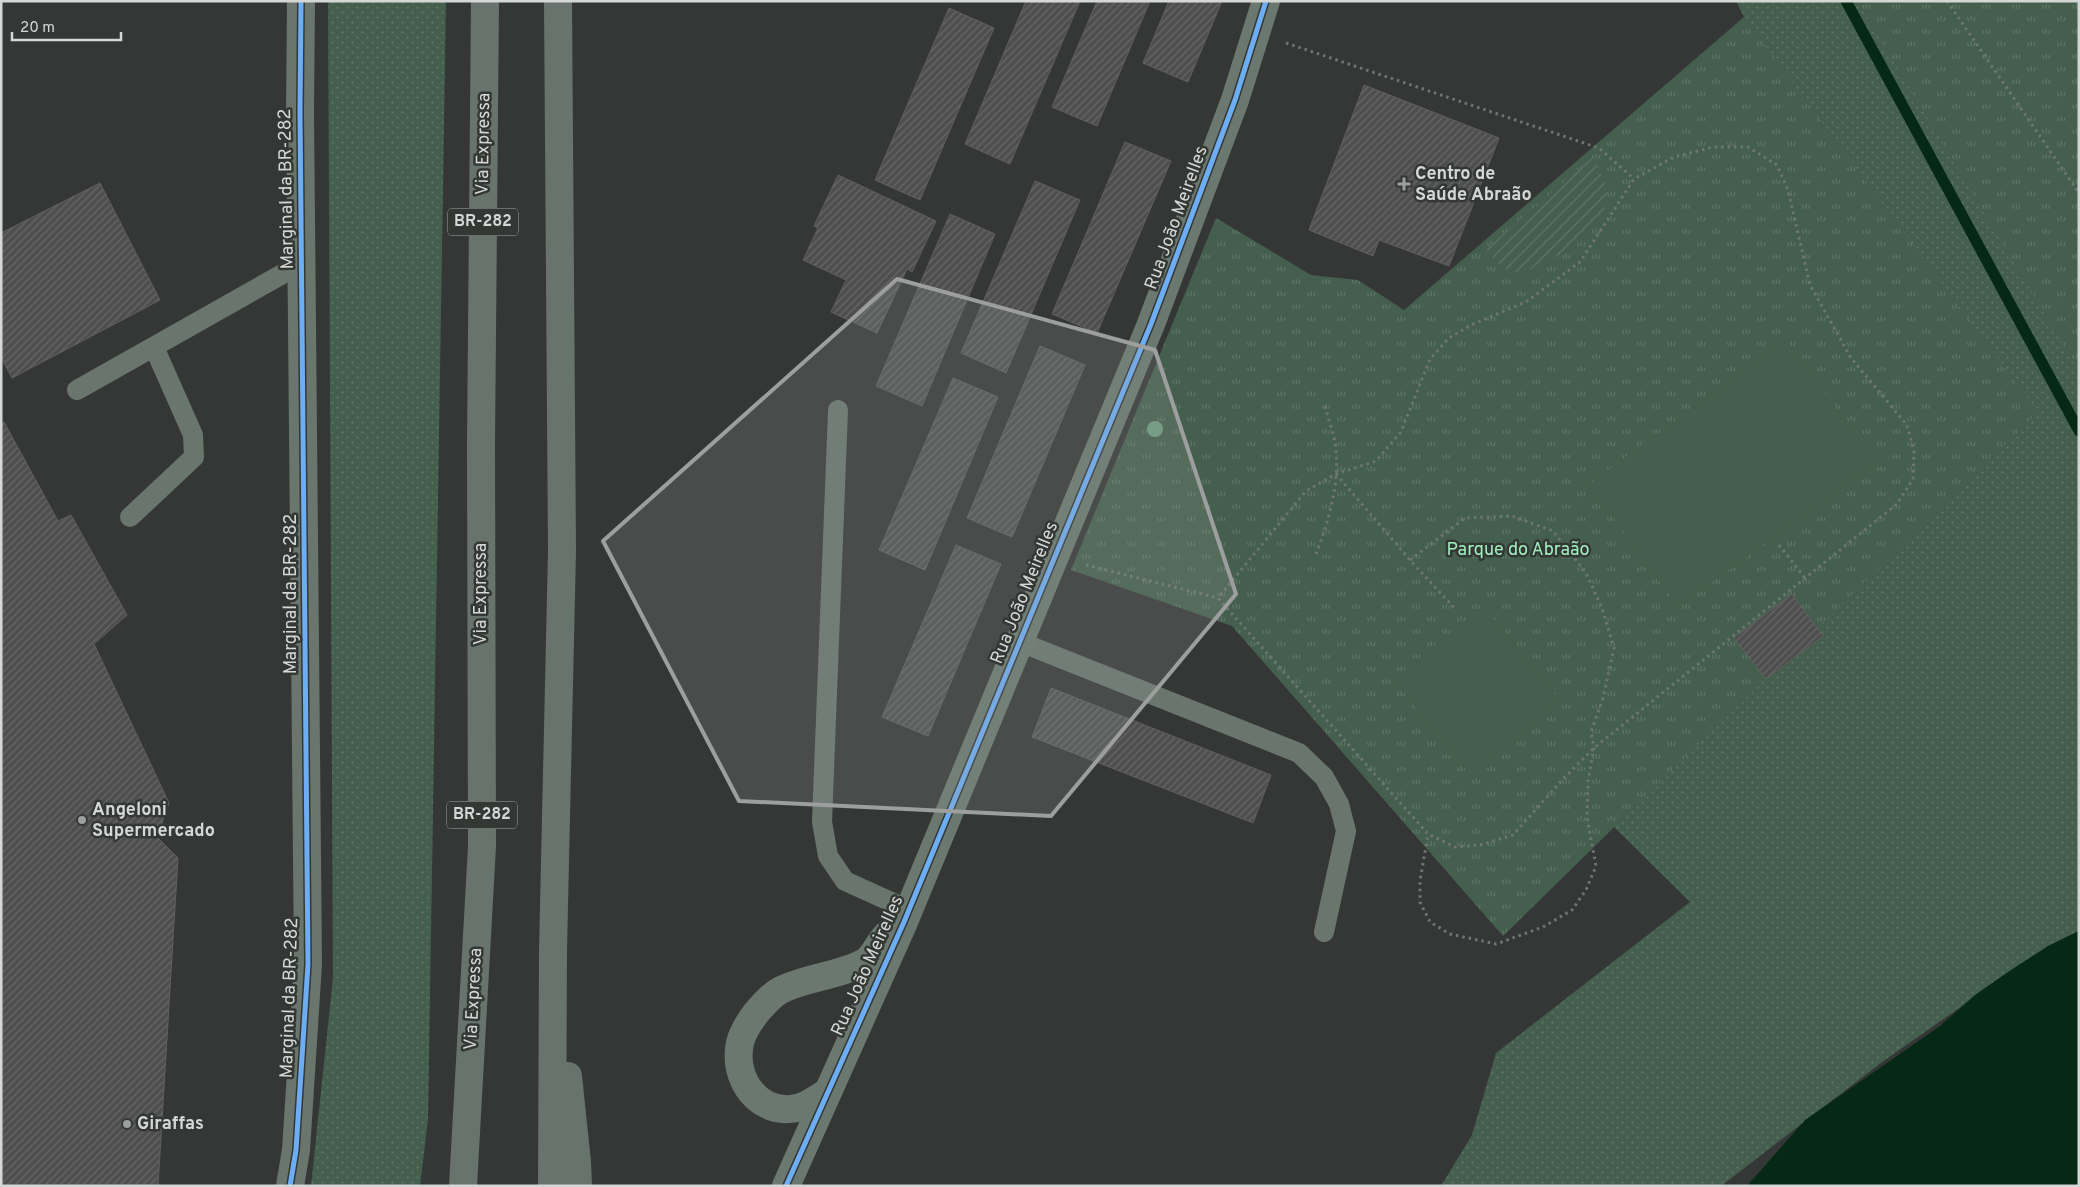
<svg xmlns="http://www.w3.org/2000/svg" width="2080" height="1187" viewBox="0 0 2080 1187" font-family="Overpass,sans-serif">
<defs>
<pattern id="grass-dots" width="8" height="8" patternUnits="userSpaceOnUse" patternTransform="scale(1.25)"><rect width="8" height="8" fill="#445f4d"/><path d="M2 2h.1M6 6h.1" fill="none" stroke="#5e7566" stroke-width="1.8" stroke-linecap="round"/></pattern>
<pattern id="park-tufts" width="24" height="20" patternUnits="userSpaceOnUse" patternTransform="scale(1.25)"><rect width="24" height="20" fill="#445f4d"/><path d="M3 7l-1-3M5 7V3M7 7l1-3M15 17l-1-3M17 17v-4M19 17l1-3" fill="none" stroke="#5e7566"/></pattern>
<pattern id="garden-furrows" width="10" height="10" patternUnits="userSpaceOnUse" patternTransform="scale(1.25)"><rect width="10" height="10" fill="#445f4d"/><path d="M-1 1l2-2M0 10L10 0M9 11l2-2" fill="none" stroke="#5e7566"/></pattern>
<pattern id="building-hatch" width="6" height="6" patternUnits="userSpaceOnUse" patternTransform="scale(1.25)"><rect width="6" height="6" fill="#4e4e4e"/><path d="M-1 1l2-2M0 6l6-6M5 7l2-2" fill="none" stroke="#676767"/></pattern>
</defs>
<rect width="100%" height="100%" fill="#353736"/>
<g fill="url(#grass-dots)">
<polygon points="328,1 446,1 428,1119 420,1186 311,1186 333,978"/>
<polygon points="1736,1 2079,1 2079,931 2048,946 1882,1062 1721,1186 1441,1186 1472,1135 1496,1053 1690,902 1608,821 1744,17"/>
</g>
<g fill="url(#park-tufts)">
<polygon points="1858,1 2079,1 2079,372"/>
<polygon points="1744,17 2038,412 1503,936 1232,626 1071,570 1216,218 1311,275 1358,280 1404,310"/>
</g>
<path fill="url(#garden-furrows)" d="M1593,157C1599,168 1608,185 1607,197C1606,212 1597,224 1587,234C1575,247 1533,273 1516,272C1502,271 1494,259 1486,249Z"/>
<g fill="#445f4d">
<polygon points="1786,340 1875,463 1678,607 1589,484"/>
<polygon points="1483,606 1560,701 1470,774 1393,679"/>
</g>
<polygon fill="#052915" points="2079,931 2079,1186 1747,1186 1805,1120 1940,1026 1975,995 2008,972 2048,946"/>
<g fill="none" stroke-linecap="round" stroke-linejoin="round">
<polyline stroke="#052915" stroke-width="11" points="1846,1 2079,431"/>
</g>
<g fill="url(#building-hatch)" stroke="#5f5f5e">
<polygon points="1026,1 1080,1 1010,164 965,144"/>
<polygon points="1097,1 1150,1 1097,126 1052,107"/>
<polygon points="1169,1 1222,1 1188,82 1143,63"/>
<polygon points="949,8 994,28 920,200 875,180"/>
<polygon points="1364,85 1499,138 1449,266 1379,240 1373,256 1309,230"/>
<polygon points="1125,142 1171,161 1097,333 1052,314"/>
<polygon points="838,175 936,221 912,272 907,269 877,333 831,312 846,280 803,260 818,228 814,226"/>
<polygon points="1035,181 1080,200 1006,373 961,353"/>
<polygon points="100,183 160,300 12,378 1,357 1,233"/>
<polygon points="950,214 995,234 922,406 876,386"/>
<polygon points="1040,346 1085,365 1012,537 967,518"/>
<polygon points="953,378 998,397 925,570 879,550"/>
<polygon points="4,422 58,521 71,515 127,615 94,644 169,803 157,837 178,858 158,1186 1,1186 1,424"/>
<polygon points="956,545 1001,564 928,736 882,717"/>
<polygon points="1792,594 1823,636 1766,679 1734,638"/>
<polygon points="1051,688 1271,775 1253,823 1032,737"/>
</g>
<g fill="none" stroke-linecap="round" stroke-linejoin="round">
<g stroke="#6e7671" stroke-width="3" stroke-dasharray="2.5 4" stroke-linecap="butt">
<polyline points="1947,1 2079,193"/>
<polyline points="1286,43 1599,148 1634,179"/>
<polyline points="1336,474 1410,560 1456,610"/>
<polyline points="1779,545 1805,578"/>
<path d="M1316,554C1330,517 1342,477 1334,437C1331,426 1327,414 1324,403"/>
<polyline points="1410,560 1465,518 1512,516 1553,531 1586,573 1602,608 1614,648 1603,698 1591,732 1594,748 1588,781 1587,818 1596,866 1586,890 1572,910 1543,927 1496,944 1450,934 1430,922 1420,902 1420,881 1428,834"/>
<polyline points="1086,565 1218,598 1428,834 1455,847 1480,845 1513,835 1565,777 1594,748 1897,504 1913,479 1914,451 1907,425 1851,358 1810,285 1788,190 1777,165 1748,147 1713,147 1674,157 1634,179 1580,262 1526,302 1471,325 1449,338 1430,359 1401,432 1376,461 1336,474 1306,491 1218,598"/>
</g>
<g stroke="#69756d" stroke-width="20">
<polyline points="77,390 302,263"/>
<polyline points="838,410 822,822 828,856 845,881 909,910"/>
<polyline points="130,517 194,457 193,435 154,347"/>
<polyline points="1020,642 1299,753 1324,777 1339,804 1346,831 1324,932"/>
</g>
<polyline stroke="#69756d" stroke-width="28" points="290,1186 296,1150 308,964 300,112 301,1"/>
<g stroke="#6a786f" stroke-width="28">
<path d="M827,1092C818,1098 807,1106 797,1108C759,1116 732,1079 740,1043C742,1034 750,1021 756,1013C762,1006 773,994 781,990C807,977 839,976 865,962C875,956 879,940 889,933"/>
<polyline points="786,1186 904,922 1151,324 1235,100 1266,1"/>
</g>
<g stroke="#69736d" stroke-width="28">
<polyline points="568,1076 577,1162 578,1186"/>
<polyline points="463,1186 482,846 481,443 485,1"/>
<polyline points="552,1186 553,950 562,551 558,1"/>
</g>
<defs>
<g id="cycleway">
<polyline points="290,1186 296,1150 308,964 300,112 301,1"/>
<polyline points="786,1186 904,922 1151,324 1235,100 1266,1"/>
</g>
</defs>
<use href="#cycleway" stroke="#343835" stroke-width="8"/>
<use href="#cycleway" stroke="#6dadf4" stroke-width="5"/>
</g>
<circle fill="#709d81" cx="1155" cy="429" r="8"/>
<path fill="#9d9f9e" fill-opacity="0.2" stroke="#9d9f9e" stroke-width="4" stroke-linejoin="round" d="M897,279L1155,350L1236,594L1051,816L739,801L603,541Z"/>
<g fill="#9d9f9e" stroke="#343835" stroke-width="2">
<path d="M1401.5 176.5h5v5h5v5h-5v5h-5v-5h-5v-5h5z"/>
<circle cx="82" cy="820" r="5"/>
<circle cx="127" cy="1124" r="5"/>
</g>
<g text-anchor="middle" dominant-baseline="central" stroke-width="5" stroke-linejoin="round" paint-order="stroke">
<g fill="#343835" stroke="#a5a7a6" stroke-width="1">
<rect x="448" y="208.5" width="70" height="27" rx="4"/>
<rect x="447" y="801.5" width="70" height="27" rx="4"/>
</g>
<g font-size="16" font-weight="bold" fill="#d5d7d6">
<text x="483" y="222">BR-282</text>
<text x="482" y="815">BR-282</text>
</g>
<g font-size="18" fill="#d5d7d6" stroke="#343835">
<text transform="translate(484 144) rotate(-89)">Via Expressa</text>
<text transform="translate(287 189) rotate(-91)">Marginal da BR-282</text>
<text transform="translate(1177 218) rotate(-70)">Rua João Meirelles</text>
<text transform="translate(1025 593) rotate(-68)">Rua João Meirelles</text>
<text transform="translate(291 594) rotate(-90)">Marginal da BR-282</text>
<text transform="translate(481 594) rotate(-90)">Via Expressa</text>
<text transform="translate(868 966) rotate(-66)">Rua João Meirelles</text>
<text transform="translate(290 998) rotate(-88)">Marginal da BR-282</text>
<text transform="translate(474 999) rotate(-87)">Via Expressa</text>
</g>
<g font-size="18" font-weight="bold" fill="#d5d7d6" stroke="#343835" text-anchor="start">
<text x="1415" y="174">Centro de<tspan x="1415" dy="21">Saúde Abraão</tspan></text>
<text x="92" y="810">Angeloni<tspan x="92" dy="21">Supermercado</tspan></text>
<text x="137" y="1124">Giraffas</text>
</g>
<g font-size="18" fill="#a0f1be" stroke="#343835">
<text x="1518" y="550">Parque do Abraão</text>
</g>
</g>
<rect width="2080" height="1187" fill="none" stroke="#d5d7d6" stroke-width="5"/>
<path d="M12 32v8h109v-8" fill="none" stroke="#d5d7d6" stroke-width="2.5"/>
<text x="20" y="32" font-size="15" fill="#d5d7d6" stroke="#343835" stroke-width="4" paint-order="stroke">20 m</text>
</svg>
